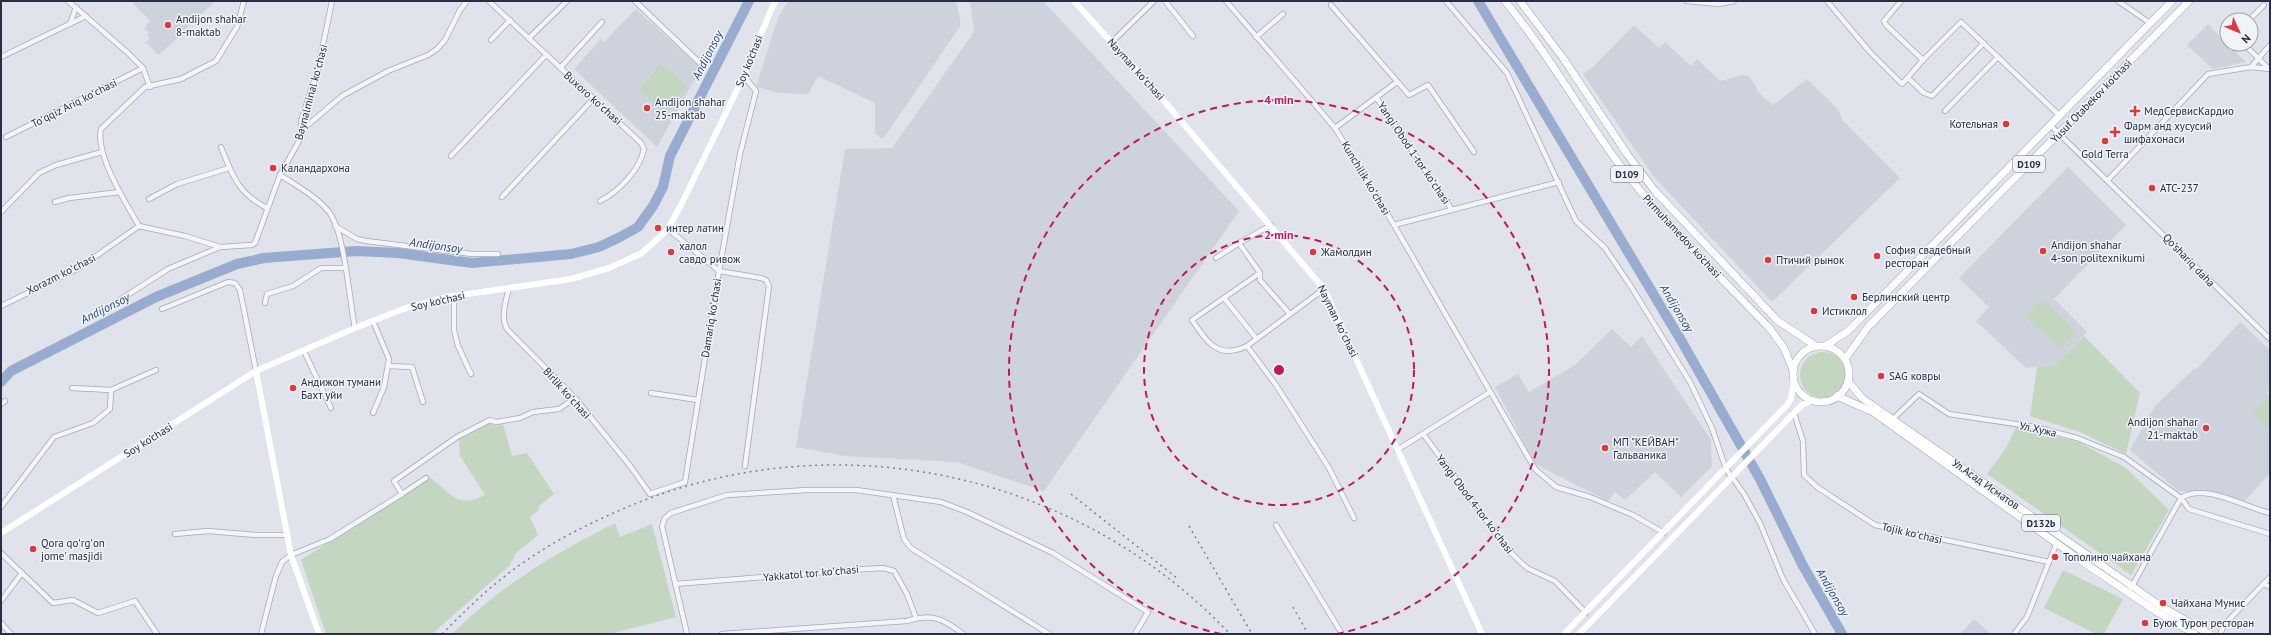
<svg xmlns="http://www.w3.org/2000/svg" width="2271" height="635" viewBox="0 0 2271 635" font-family="'PT Sans',sans-serif">
<rect width="100%" height="100%" fill="#e0e3eb"/>
<g fill="#ced2dd">
<polygon points="131,1 215,1 202,14 200,13 182,34 158,55 146,42 150,38 147,35 149,32 144,29 150,21"/>
<polygon points="788,1 956,1 961,25 883,139 875,134 875,103 818,76 808,94 780,93 756,87 778,18"/>
<polygon points="970,1 1043,1 1239,211 1044,491 957,462 845,456 796,447 845,149 892,148 974,32"/>
<polygon points="636,9 701,68 657,147 574,69 601,39 604,42"/>
<polygon points="2208,24 2227,44 2246,62 2213,69 2187,45"/>
<polygon points="1634,25 1659,48 1665,42 1691,66 1697,59 1720,81 1743,75 1750,77 1760,94 1773,105 1807,79 1838,109 1843,121 1900,178 1772,302 1654,177 1583,74 1593,67"/>
<polygon points="2068,167 2126,225 2054,299 2087,332 2055,365 2026,368 1976,321 1989,307 1959,278"/>
<polygon points="2240,322 2270,350 2270,390 2267,393 2270,396 2270,473 2243,503 2216,494 2178,491 2130,450 2155,406 2194,369 2198,368"/>
<polygon points="1612,329 1631,347 1642,336 1711,440 1712,466 1681,497 1655,472 1625,500 1615,492 1608,501 1535,464 1495,387 1518,374 1529,392 1575,365"/>
<polygon points="1974,619 1991,634 1960,634"/>
</g>
<g fill="#c3d6c0">
<polygon points="661,64 687,86 665,112 639,90"/>
<polygon points="2042,299 2076,332 2060,349 2025,316"/>
<polygon points="2084,336 2140,393 2126,454 2080,432 2030,416 2037,367 2055,365"/>
<circle cx="1823" cy="375" r="23"/>
<polygon points="2267,398 2270,401 2270,431 2252,414"/>
<path d="M490,423L497,426L503,424L512,456L527,453L554,494L538,507L540,509L530,517L538,535L516,553L510,565L432,634H326L301,560L431,478C451,494 458,509 485,495L460,456L459,439Z"/>
<polygon points="2016,427 2079,442 2126,468 2169,510 2131,575 1987,474 2006,448"/>
<path d="M615,523L620,537L652,524L676,617L609,634H452C500,586 555,553 615,523Z"/>
<polygon points="2063,570 2123,599 2104,634 2096,634 2044,608"/>
</g>
<g fill="none" stroke-linecap="round" stroke-linejoin="round">
<g stroke="#97accf" stroke-width="10">
<polyline points="1478,1 1682,342 1760,479 1802,564 1842,634"/>
<polyline points="1,382 11,371 156,297 237,264 264,258 356,251 398,253 472,263 571,254 599,247 620,237 638,227 653,206 663,187 670,156 749,1"/>
</g>
<defs>
<g id="street">
<polyline points="68,1 128,53 143,68 150,87"/>
<path d="M489,1L641,143L644,149C640,170 618,192 600,201"/>
<polyline points="635,1 701,64"/>
<polyline points="1165,1 1193,36"/>
<polyline points="1226,1 1335,128 1394,225 1559,182"/>
<polyline points="1446,1 1507,73 1576,221 1605,248 1630,285 1690,382 1712,428 1726,469 1744,494 1760,523 1783,579 1815,634"/>
<polyline points="1687,1 1719,4 1734,1"/>
<polyline points="1827,1 1870,52 1902,84 1923,60 1961,22 2060,116"/>
<polyline points="1901,1 1884,21 1886,25 1923,60"/>
<polyline points="2118,1 2150,23"/>
<polyline points="1331,5 1409,95 1428,85 1474,152"/>
<polyline points="2249,20 2264,5"/>
<polyline points="70,24 76,7"/>
<polyline points="1256,37 1283,14"/>
<polyline points="529,38 567,1"/>
<polyline points="491,40 510,20"/>
<polyline points="1112,42 1154,1"/>
<polyline points="2244,44 2269,69"/>
<polyline points="1,57 86,16"/>
<polyline points="2251,67 2270,45"/>
<polyline points="560,68 602,22"/>
<polyline points="1908,78 1924,93 1932,96 1984,43"/>
<polyline points="1376,97 1452,210"/>
<polyline points="1945,111 1998,57"/>
<polyline points="2050,125 2270,339"/>
<polyline points="1335,128 1397,82"/>
<polyline points="302,130 342,96 388,71 428,55 437,49 445,40 460,10 467,1"/>
<polyline points="6,137 143,68"/>
<path d="M221,147C233,177 238,193 267,208"/>
<polyline points="451,156 546,55"/>
<path d="M280,175C297,186 316,196 329,212C345,233 349,299 355,328"/>
<polyline points="2108,180 2208,74 2251,67 2269,69"/>
<polyline points="502,197 594,98"/>
<polyline points="149,199 177,184 229,168"/>
<polyline points="55,202 69,198 120,192"/>
<polyline points="1,212 39,173 56,165 102,152"/>
<polyline points="1394,225 1535,469 1556,487 1590,497 1633,515 1664,533"/>
<polyline points="139,226 185,236 220,247 252,245 255,243 280,175 299,141 302,130 301,121 318,69 332,1"/>
<path d="M139,226C126,203 95,155 101,129L145,87L181,79L216,61L237,27L244,1"/>
<polyline points="335,226 357,239 366,241 472,254 498,254"/>
<polyline points="668,229 719,271 761,278 766,280 769,286 745,466"/>
<polyline points="1239,243 1271,225"/>
<polyline points="1216,258 1239,243 1260,273 1260,280 1289,313"/>
<path d="M1260,273L1192,320C1207,342 1218,360 1247,346L1324,289"/>
<path d="M509,288C506,301 500,317 507,329L575,398L631,467L650,494L685,482L719,271L740,154L756,91L743,75"/>
<polyline points="454,296 454,330 458,346 471,374"/>
<polyline points="1224,298 1256,338"/>
<polyline points="265,303 267,294 293,286 321,268 345,268"/>
<polyline points="112,305 168,269 220,247"/>
<polyline points="1,306 79,268 139,226"/>
<polyline points="162,309 228,282 235,283 240,290 256,371"/>
<polyline points="1247,346 1276,385 1329,468 1354,518"/>
<polyline points="304,351 331,408"/>
<polyline points="388,366 412,367 423,402"/>
<polyline points="72,388 111,390"/>
<polyline points="651,393 698,400"/>
<polyline points="1,404 5,401"/>
<polyline points="373,413 384,387 389,359 373,321"/>
<polyline points="1794,413 1803,441 1804,475 1817,487 1875,525 2049,562"/>
<polyline points="1894,418 1919,394 1949,414 2035,427 2077,438 2124,457 2181,498 2189,509 2270,534"/>
<polyline points="1424,435 1508,550 1527,568 1555,581 1586,613"/>
<polyline points="1397,450 1490,392"/>
<polyline points="402,494 426,478"/>
<polyline points="893,495 904,539 911,548 1049,634"/>
<polyline points="1,507 54,437 93,423 110,409 111,390 156,370"/>
<polyline points="1276,525 1342,634"/>
<polyline points="175,534 208,531 256,535 287,535"/>
<polyline points="1,553 53,603 73,600 98,613 135,601 157,634"/>
<polyline points="675,584 864,569 883,568 894,571 907,594 916,618"/>
<polyline points="2263,584 2270,587"/>
<path d="M2131,588L2181,498C2204,482 2246,508 2270,513"/>
<polyline points="1,601 22,573"/>
<polyline points="1,623 11,634"/>
<polyline points="261,634 276,576 282,562 291,555 330,539 402,494 394,481 457,437 490,420 496,422 520,418 533,412 559,409 575,398"/>
<polyline points="687,634 662,526 665,518 671,513 727,495 807,490 856,490 941,502 967,512 1053,553 1148,612 1135,634"/>
<path d="M722,634L907,621C932,613 944,619 963,634"/>
<polyline points="2014,634 2027,617 2057,542"/>
<polyline points="2220,634 2224,625 2270,577"/>
</g>
<g id="primary">
<path d="M1505,1C1546,51 1578,107 1616,160C1661,221 1718,274 1771,330L1784,348L1793,370"/>
<polyline points="1520,1 1563,58 1627,154 1655,191 1778,321 1816,346"/>
<polyline points="1825,346 1848,331 1860,319 2172,1"/>
<circle cx="1821" cy="374" r="28"/>
<polyline points="1845,359 1868,327 2189,1"/>
<polyline points="1848,381 1862,398 1928,444 2162,607 2210,634"/>
<polyline points="1837,396 1873,412 2077,558 2157,612 2195,634"/>
</g>
</defs>
<use href="#street" stroke="#a5a9b6" stroke-width="6"/>
<use href="#primary" stroke="#9ea5b8" stroke-width="8"/>
<use href="#street" stroke="#f4f5f9" stroke-width="4.5"/>
<g stroke="#fff" stroke-width="6">
<polyline points="1074,1 1159,95 1324,289 1482,634"/>
<polyline points="256,371 291,555 319,634"/>
<polyline points="1,533 256,371 355,328 403,309 447,297 571,279 609,268 642,253 668,229 681,205 738,88 775,1"/>
<polyline points="1564,634 1787,405 1791,399 1794,379"/>
<polyline points="1579,634 1794,413 1802,405 1813,400"/>
</g>
<use href="#primary" stroke="#fff" stroke-width="7"/>
<g stroke="#788096" stroke-width="1.5" stroke-dasharray="2 4" stroke-linecap="butt">
<polyline points="1071,494 1177,578"/>
<polyline points="1189,526 1252,634"/>
<polyline points="1293,607 1308,634"/>
<path d="M442,634C461,615 480,596 500,580C532,554 569,533 607,516C818,417 1070,465 1230,634"/>
</g>
</g>
<g fill="none" stroke="#c2185b" stroke-width="2" stroke-dasharray="7 5">
<circle cx="1279" cy="370" r="135"/>
<path d="M1221 634A270 270 0 1 1 1337 634"/>
</g>
<g fill="#de383c" stroke="#f0f3f8" stroke-width="1.5">
<circle cx="168" cy="25" r="4"/>
<circle cx="647" cy="108" r="4"/>
<path d="M2133 105h4v4h4v4h-4v4h-4v-4h-4v-4h4z"/>
<circle cx="2006" cy="124" r="4"/>
<path d="M2113 126h4v4h4v4h-4v4h-4v-4h-4v-4h4z"/>
<circle cx="2105" cy="141" r="4"/>
<circle cx="273" cy="168" r="4"/>
<circle cx="2152" cy="188" r="4"/>
<circle cx="658" cy="228" r="4"/>
<circle cx="2043" cy="251" r="4"/>
<circle cx="671" cy="252" r="4"/>
<circle cx="1313" cy="252" r="4"/>
<circle cx="1877" cy="256" r="4"/>
<circle cx="1768" cy="260" r="4"/>
<circle cx="1854" cy="297" r="4"/>
<circle cx="1814" cy="311" r="4"/>
<circle cx="1881" cy="376" r="4"/>
<circle cx="293" cy="388" r="4"/>
<circle cx="2206" cy="428" r="4"/>
<circle cx="1605" cy="448" r="4"/>
<circle cx="33" cy="549" r="4"/>
<circle cx="2055" cy="557" r="4"/>
<circle cx="2163" cy="603" r="4"/>
<circle cx="2145" cy="623" r="4"/>
</g>
<g text-anchor="middle" dominant-baseline="central" stroke-width="3" stroke-linejoin="round" paint-order="stroke">
<g fill="#f0f3f8" stroke="#63697b" stroke-width="1">
<rect x="2013" y="156" width="32" height="16" rx="3"/>
<rect x="1611" y="166" width="32" height="16" rx="3"/>
<rect x="2022" y="515" width="38" height="16" rx="3"/>
</g>
<g font-size="10" font-weight="bold" fill="#272e45">
<text x="2029" y="164">D109</text>
<text x="1627" y="174">D109</text>
<text x="2041" y="523">D132b</text>
</g>
<g font-size="11" fill="#272e45" stroke="#f0f3f8" text-anchor="start">
<text x="176" y="19">Andijon shahar<tspan x="176" dy="13">8-maktab</tspan></text>
<text x="655" y="102">Andijon shahar<tspan x="655" dy="13">25-maktab</tspan></text>
<text x="2144" y="111">МедСервисКардио</text>
<text x="1998" y="124" text-anchor="end">Котельная</text>
<text x="2124" y="126">Фарм анд хусусий<tspan x="2124" dy="13">шифахонаси</tspan></text>
<text x="2105" y="154" text-anchor="middle">Gold Terra</text>
<text x="281" y="168">Каландархона</text>
<text x="2160" y="188">АТС-237</text>
<text x="666" y="228">интер латин</text>
<text x="2051" y="245">Andijon shahar<tspan x="2051" dy="13">4-son politexnikumi</tspan></text>
<text x="679" y="246">халол<tspan x="679" dy="13">савдо ривож</tspan></text>
<text x="1885" y="250">София свадебный<tspan x="1885" dy="13">ресторан</tspan></text>
<text x="1321" y="252">Жамолдин</text>
<text x="1776" y="260">Птичий рынок</text>
<text x="1862" y="297">Берлинский центр</text>
<text x="1822" y="311">Истиклол</text>
<text x="1889" y="376">SAG ковры</text>
<text x="301" y="382">Андижон тумани<tspan x="301" dy="13">Бахт уйи</tspan></text>
<text x="2198" y="422" text-anchor="end">Andijon shahar<tspan x="2198" dy="13">21-maktab</tspan></text>
<text x="1613" y="442">МП "КЕЙВАН"<tspan x="1613" dy="13">Гальваника</tspan></text>
<text x="41" y="543">Qora qoʻrgʻon<tspan x="41" dy="13">jome' masjidi</tspan></text>
<text x="2063" y="557">Тополино чайхана</text>
<text x="2171" y="603">Чайхана Мунис</text>
<text x="2153" y="623">Буюк Турон ресторан</text>
</g>
<g font-size="11" fill="#272e45" stroke="#f0f3f8">
<text transform="translate(749 61) rotate(-68)">Soy ko'chasi</text>
<text transform="translate(1136 69) rotate(48)">Nayman koʻchasi</text>
<text transform="translate(311 92) rotate(-75)">Baynalminal koʻchasi</text>
<text transform="translate(593 98) rotate(42)">Buxoro koʻchasi</text>
<text transform="translate(2091 101) rotate(-46)">Yusuf Otabekov ko'chasi</text>
<text transform="translate(74 103) rotate(-27)">Toʻqqiz Ariq koʻchasi</text>
<text transform="translate(1414 153) rotate(56)">Yangi Obod 1-tor koʻchasi</text>
<text transform="translate(1366 178) rotate(59)">Kunchilik koʻchasi</text>
<text transform="translate(1682 236) rotate(47)">Pirmuhamedov ko'chasi</text>
<text transform="translate(2189 260) rotate(46)">Qo'shariq daha</text>
<text transform="translate(61 274) rotate(-27)">Xorazm koʻchasi</text>
<text transform="translate(438 301) rotate(-13)">Soy ko'chasi</text>
<text transform="translate(711 318) rotate(-81)">Damariq koʻchasi</text>
<text transform="translate(1338 321) rotate(64)">Nayman koʻchasi</text>
<text transform="translate(567 393) rotate(48)">Birlik koʻchasi</text>
<text transform="translate(2038 429) rotate(12)">Ул.Хужа</text>
<text transform="translate(148 440) rotate(-32)">Soy ko'chasi</text>
<text transform="translate(1986 484) rotate(35)">Ул.Асад Исматов</text>
<text transform="translate(1475 504) rotate(53)">Yangi Obod 4-tor koʻchasi</text>
<text transform="translate(1912 533) rotate(13)">Tojik koʻchasi</text>
<text transform="translate(811 573) rotate(-5)">Yakkatol tor koʻchasi</text>
</g>
<g font-size="12" font-style="italic" fill="#2c467d" stroke="#f0f3f8">
<text transform="translate(707 55) rotate(-63)">Andijonsoy</text>
<text transform="translate(436 245) rotate(8)">Andijonsoy</text>
<text transform="translate(105 308) rotate(-27)">Andijonsoy</text>
<text transform="translate(1677 308) rotate(59)">Andijonsoy</text>
<text transform="translate(1833 592) rotate(60)">Andijonsoy</text>
</g>
</g>
<circle cx="1279" cy="370" r="6" fill="#c2185b" stroke="#f0f3f8" stroke-width="2"/>
<g font-size="12" text-anchor="middle" font-weight="bold" fill="#c2185b" stroke="#f0f3f8" stroke-width="3" stroke-linejoin="round" paint-order="stroke">
<text x="1279" y="104">4 min</text>
<text x="1279" y="239">2 min</text>
</g>
<rect width="2271" height="635" fill="none" stroke="#272e45" stroke-width="4"/>
<g transform="translate(2239 32) rotate(134)"><circle r="19" fill="#f0f3f8" stroke="#a0a4b0"/>
<path d="M0-3L7 15L0 10L-7 15Z" fill="#de383c"/>
<text y="-6" font-size="11" font-weight="bold" text-anchor="middle" fill="#272e45">N</text>
</g>
</svg>
